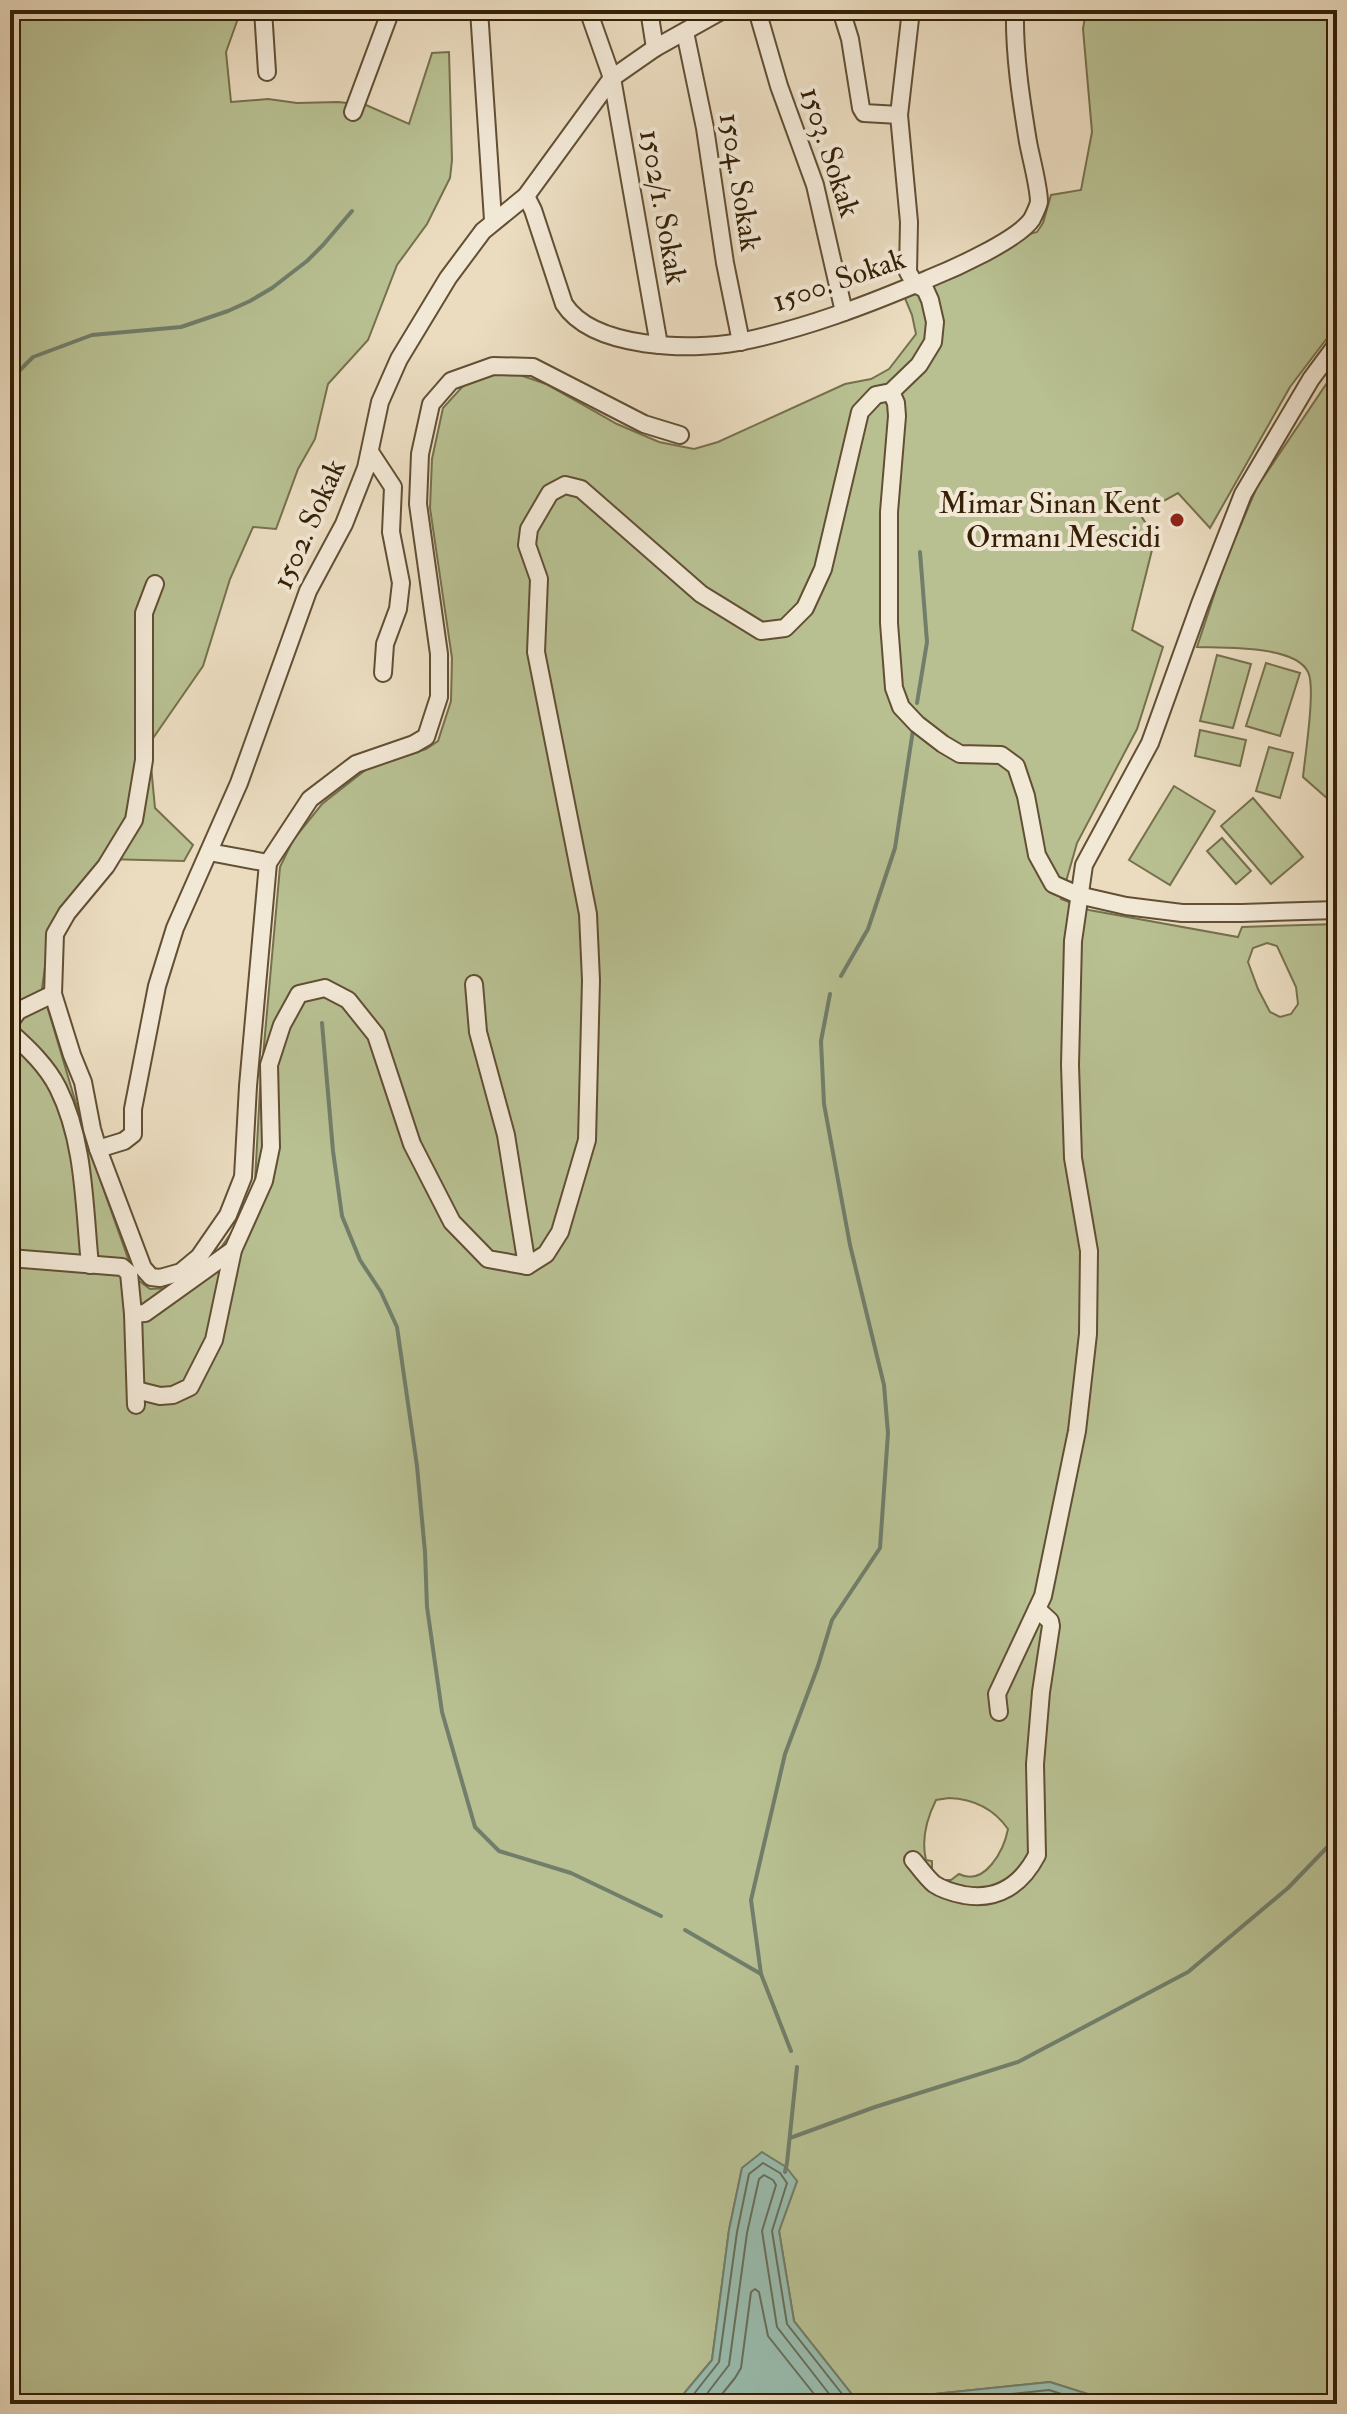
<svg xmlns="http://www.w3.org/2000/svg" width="1347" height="2414" viewBox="0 0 1347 2414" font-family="'IM FELL Double Pica',serif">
<rect width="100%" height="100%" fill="#ebdcc0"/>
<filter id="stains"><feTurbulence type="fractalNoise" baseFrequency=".0025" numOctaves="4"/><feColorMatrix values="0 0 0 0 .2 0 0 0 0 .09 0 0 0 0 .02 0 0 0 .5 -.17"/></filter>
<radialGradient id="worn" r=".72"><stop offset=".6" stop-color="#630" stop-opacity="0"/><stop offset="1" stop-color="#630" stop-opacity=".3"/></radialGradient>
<g fill="#b8c092" stroke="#76704c" stroke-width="2" fill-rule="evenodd">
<path d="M10,10H241L226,52L231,102L268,99L297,103L338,102L366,105L409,124L432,53L449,52L452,160L450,178L427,224L397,265L368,340L328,384L315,439L298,469L276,529L253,527L230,579L203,666L149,744L155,808L193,845L184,861L104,859L50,930L42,989L91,1154L135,1278L150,1289L168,1288L211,1262L240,1220L255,1181L260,1090L280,867L293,840L322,804L368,768L426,749L438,741L451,701L452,658L430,508L432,459L443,408L463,386L505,370L546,384L617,424L659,442L694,449L718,442L845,384L871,379L889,369L916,334L912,315L904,296L1023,236L1037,232L1043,223L1051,195L1081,190L1092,132L1083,29L1086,10H1337V325L1290,387L1210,528L1178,493L1140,514L1155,538L1132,630L1163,647L1137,729L1077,843L1061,899L1089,910L1238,937L1242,927L1337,924V2404H1119L1050,2382L858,2402L794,2321L779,2231L797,2181L762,2153L742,2168L729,2230L712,2360L677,2402L672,2404H10ZM1267,943L1277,946L1296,987L1298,1004L1291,1014L1280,1017L1270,1012L1258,989L1248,962L1253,948ZM949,1798C973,1799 994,1809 1008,1829C1004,1850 985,1887 959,1874L951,1880H941L932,1870V1861L926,1860C921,1839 927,1818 936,1800Z"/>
<path d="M1337,368V807L1303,777C1305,756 1316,687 1308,672C1295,645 1224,648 1197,647L1225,562L1257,487Z"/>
<polygon points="1217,655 1251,664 1233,728 1200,721"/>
<polygon points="1266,663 1300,673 1280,736 1246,726"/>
<polygon points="1200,730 1246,740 1240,766 1195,756"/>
<polygon points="1269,747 1293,753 1280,798 1256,791"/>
<polygon points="1174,786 1215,811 1170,885 1129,860"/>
<polygon points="1253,798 1303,857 1271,884 1221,826"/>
<polygon points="1222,838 1251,871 1236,884 1207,851"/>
</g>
<polygon fill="#99bcae" stroke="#717e6a" stroke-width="2" points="762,2152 786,2167 797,2181 779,2231 794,2321 858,2402 1050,2382 1119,2404 672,2404 677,2402 712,2360 729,2230 742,2168"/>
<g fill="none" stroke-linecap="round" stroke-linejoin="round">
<g stroke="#676e5a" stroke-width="2">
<polyline points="686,2404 719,2362 737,2232 749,2174 763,2163 780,2173 787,2183 772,2231 787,2324 850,2404"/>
<polyline points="699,2404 729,2365 747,2233 759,2179 764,2175 773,2180 776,2185 762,2231 777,2327 837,2404"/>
<polyline points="714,2404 735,2378 741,2368 751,2292 755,2289 759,2292 768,2336 822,2404"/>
<polyline points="915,2404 1049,2390 1093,2404"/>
</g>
<g stroke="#717e6a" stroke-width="4">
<polyline points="10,380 33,357 92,335 181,327 228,311 250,301 272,288 307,261 323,245 352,211"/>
<polyline points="917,703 927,642 920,552"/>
<polyline points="841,976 868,929 895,848 913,730"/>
<polyline points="322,1023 333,1151 342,1216 360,1260 381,1292 397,1327 417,1466 425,1552 427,1607 442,1712 475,1827 499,1851 571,1873 661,1916"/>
<polyline points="685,1930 761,1974"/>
<polyline points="791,2051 761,1974 751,1900 785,1754 818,1666 832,1620 880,1548 888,1433 884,1385 850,1245 824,1104 821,1041 830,994"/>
<polyline points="790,2138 875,2107 1018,2062 1188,1972 1288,1888 1337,1837"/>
<polyline points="785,2172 787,2163 797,2067"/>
</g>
<defs>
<g id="minor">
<polyline points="263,10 267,72"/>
<polyline points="479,10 493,220"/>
<polyline points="588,10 612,78 659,345"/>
<polyline points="649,10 655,48"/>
<polyline points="757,10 779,86 815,185 844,312"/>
<polyline points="841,10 850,39 861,108 864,113 899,115"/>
<polyline points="685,32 705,128 725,263 741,342"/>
<polyline points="353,112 391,10"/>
<path d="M526,196L533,210L564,304C593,349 691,351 739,342C804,329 867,305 928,279C953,269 1018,240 1032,219C1034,215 1038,207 1039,202C1039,187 1031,158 1028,142C1021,99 1014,54 1015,10"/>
<polyline points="891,392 896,403 897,416 889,512 889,623 894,688 901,707 917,724 943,744 960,754 1001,755 1016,766 1026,796 1037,855 1053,884 1078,895 1126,906 1182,913 1242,913 1337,910"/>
<polyline points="370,452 393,487 391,532 401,583 398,609 385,644 383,673"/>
<polyline points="155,584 144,613 144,760 134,820 106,866 67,913 55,934 53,994 72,1055 83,1082 92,1129 98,1149 143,1268 151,1277 160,1278 181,1272 199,1257 228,1215 243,1177 248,1086 268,863 310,799 356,764 414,744 426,737 439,697 439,654 418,504 420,454 431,404 451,381 493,366 533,367 644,424 680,435"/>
<polyline points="209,852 268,863"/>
<polyline points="474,984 478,1032 506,1135 527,1266"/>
<polyline points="10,1022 18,1011 53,994"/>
<path d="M10,1032C28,1048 47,1066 58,1088C85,1142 84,1207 90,1265"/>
<polyline points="98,1149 124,1141 133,1134 133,1109 157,986 175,928 239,783 308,591 344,524 366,468 380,402 399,359 448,278 483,231 526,196 612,78 655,48 723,10"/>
<polyline points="10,1258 122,1267 129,1273 133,1314 136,1405"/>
<polyline points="133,1314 145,1313 233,1250"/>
<polyline points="136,1390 160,1396 173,1395 190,1387 214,1340 233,1250 264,1181 271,1147 269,1065 282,1025 299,994 325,988 348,1000 376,1035 412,1144 452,1222 488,1259 527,1266 546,1254 560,1232 587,1140 591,980 588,914 536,652 539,579 527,545 529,529 550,493 565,485 581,489 701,594 761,631 785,628 805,608 823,569 860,412 876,395 891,392 919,365 933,342 935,322 930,300 925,289 915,284 908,272 909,222 899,115 911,10"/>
<polyline points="999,1712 997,1694 1043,1596 1077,1431 1088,1334 1089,1251 1073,1158 1070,1065 1073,941 1084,865 1150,743 1200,604 1243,494 1311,379 1337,344"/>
<path d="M913,1860C920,1868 926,1877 934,1884C943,1890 954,1893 964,1895C998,1901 1022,1884 1037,1855L1035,1764L1041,1692L1051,1626L1050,1621L1037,1609"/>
</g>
</defs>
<use href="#minor" stroke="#624f34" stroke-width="20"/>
<use href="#minor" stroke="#f2e8d6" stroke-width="16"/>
</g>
<circle fill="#8f2418" stroke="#f2e8d6" stroke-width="3" cx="1177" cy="520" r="8"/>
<g text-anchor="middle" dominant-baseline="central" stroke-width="8" stroke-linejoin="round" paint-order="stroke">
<g font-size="30" fill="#352005" stroke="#f2e8d6">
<text transform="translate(830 152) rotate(72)">1503. Sokak</text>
<text transform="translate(740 182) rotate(81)">1504. Sokak</text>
<text transform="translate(663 207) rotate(80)">1502/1. Sokak</text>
<text transform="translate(839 280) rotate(-19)">1500. Sokak</text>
<text transform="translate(309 524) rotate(-66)">1502. Sokak</text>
</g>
<g font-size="30" fill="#352005" stroke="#f2e8d6" text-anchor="end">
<text x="1161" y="503">Mimar Sinan Kent<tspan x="1161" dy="34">Ormanı Mescidi</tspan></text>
</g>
</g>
<rect width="1347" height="2414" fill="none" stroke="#ebdcc0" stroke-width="40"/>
<rect x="12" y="12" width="1323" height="2390" fill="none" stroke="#352005" stroke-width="4"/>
<rect x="20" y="20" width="1307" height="2374" fill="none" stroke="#352005" stroke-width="2"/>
<rect width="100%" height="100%" filter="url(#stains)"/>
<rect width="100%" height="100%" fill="url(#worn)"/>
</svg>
